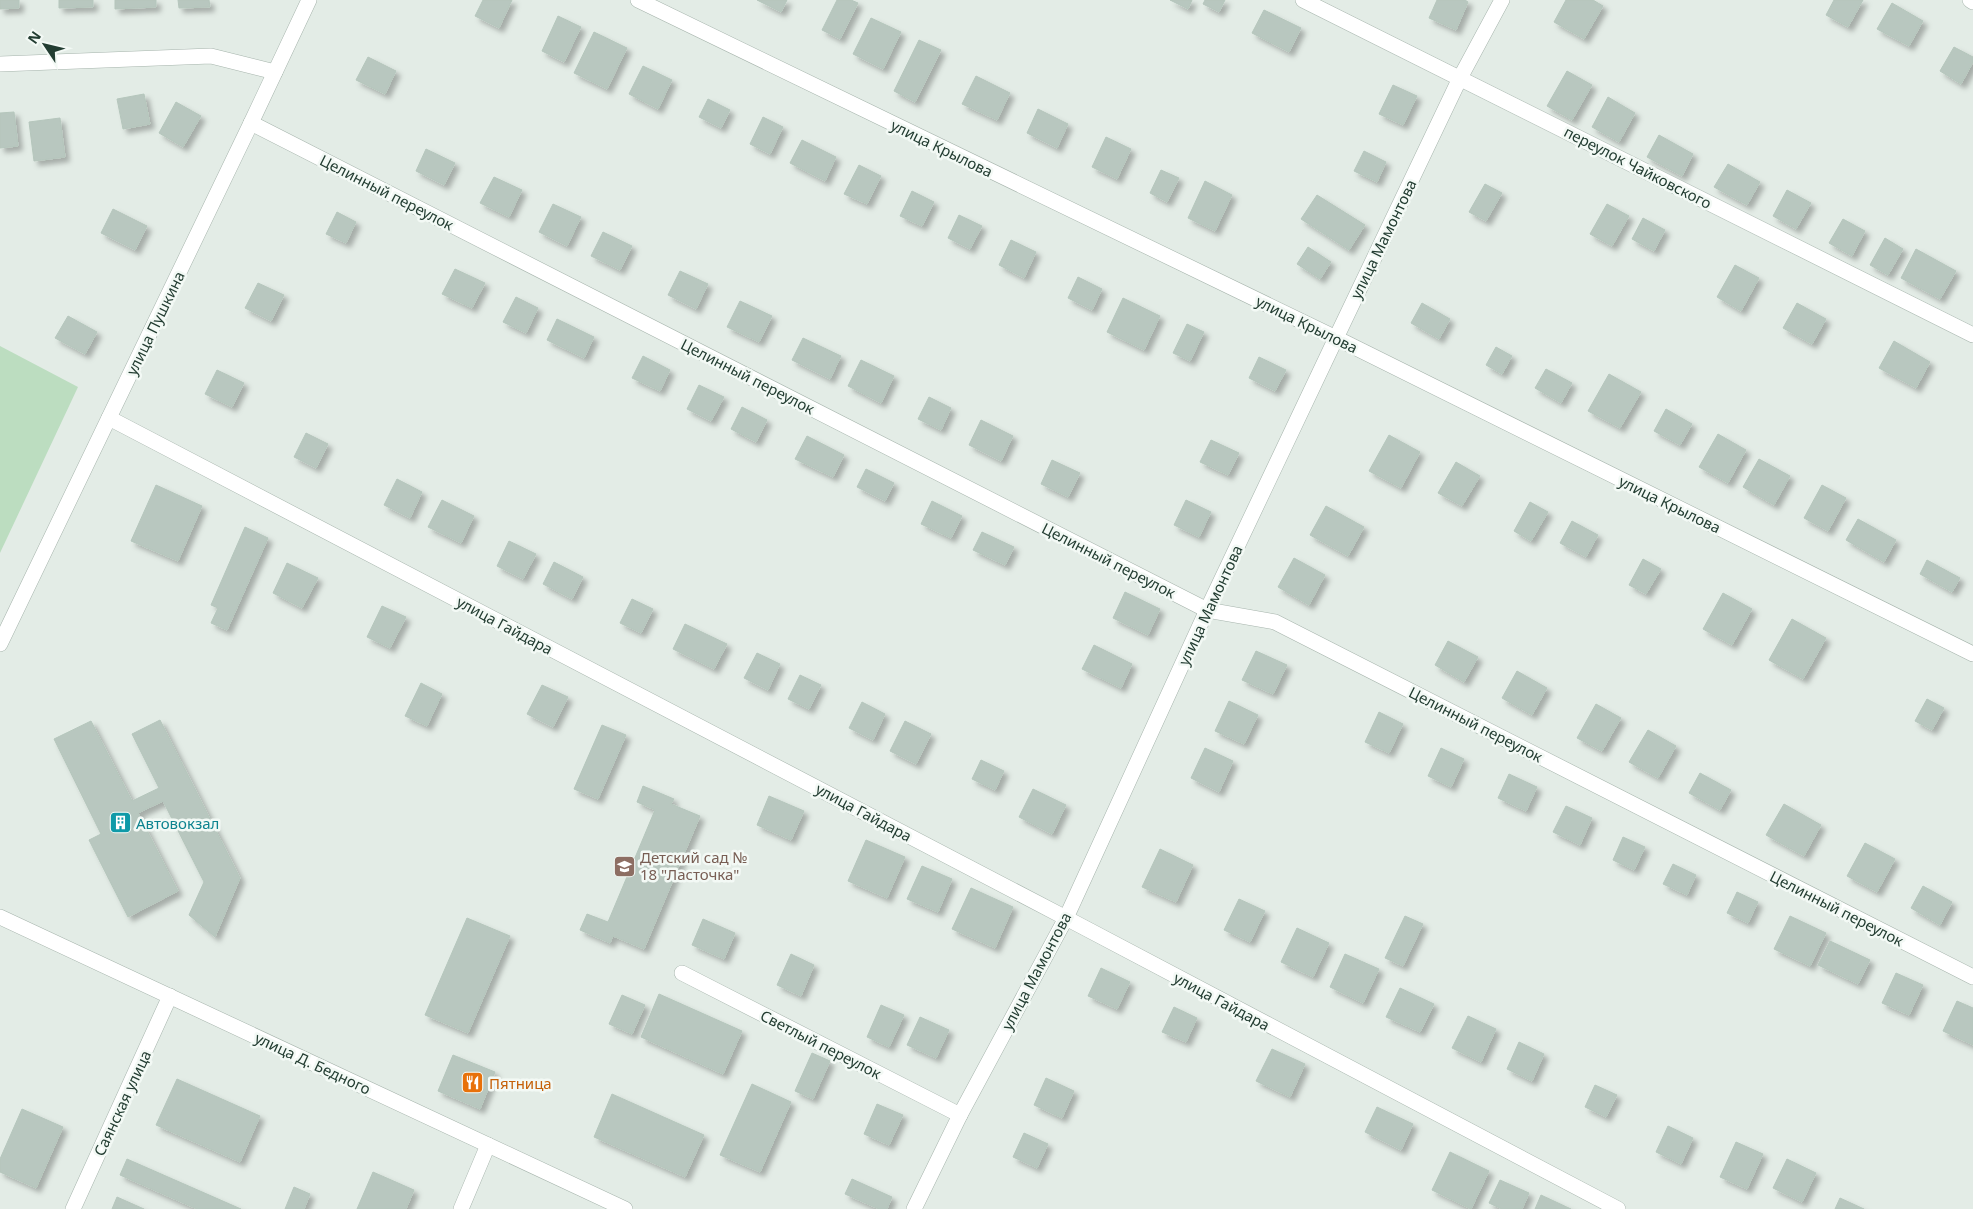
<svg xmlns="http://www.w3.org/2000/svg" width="1973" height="1209" viewBox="0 0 1973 1209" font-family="'Noto Sans',sans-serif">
<defs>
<filter id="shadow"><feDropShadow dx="4.5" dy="4.5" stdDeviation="2.5" flood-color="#0004"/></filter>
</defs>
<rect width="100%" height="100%" fill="#e3ece6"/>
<polygon fill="#bcddc0" points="0,346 78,387 0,553"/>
<g fill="#b8c7bf" stroke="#b5c6bc" filter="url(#shadow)">
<polygon points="0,0 19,0 19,8 0,9"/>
<polygon points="59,0 93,0 93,7 59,8"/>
<polygon points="115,0 156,0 156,7 115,9"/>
<polygon points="178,0 209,0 210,7 179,8"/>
<polygon points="483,0 512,0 499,28 475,16"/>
<polygon points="757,0 787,0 781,12"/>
<polygon points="837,0 851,0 858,3 840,39 822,30"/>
<polygon points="1170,0 1192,0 1188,9"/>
<polygon points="1205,0 1225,0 1219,12 1203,4"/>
<polygon points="1437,0 1465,0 1468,2 1456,30 1429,18"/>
<polygon points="1566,0 1593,0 1603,6 1584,39 1554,22"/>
<polygon points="1834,0 1863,0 1848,27 1826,15"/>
<polygon points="1892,3 1923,21 1909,46 1877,29"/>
<polygon points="1264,10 1301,28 1289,52 1252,33"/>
<polygon points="558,16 581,27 564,62 542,51"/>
<polygon points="871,18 901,32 883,69 853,54"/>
<polygon points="594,32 627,48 607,89 574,73"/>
<polygon points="919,40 941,50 915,102 894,91"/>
<polygon points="1954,47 1973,57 1973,62 1961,84 1940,71"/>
<polygon points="368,57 396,71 385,94 356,80"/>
<polygon points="643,66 672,80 658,109 629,94"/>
<polygon points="1567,71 1592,85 1572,120 1547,106"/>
<polygon points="976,76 1010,93 997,120 962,104"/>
<polygon points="1393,85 1417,96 1403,125 1379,114"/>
<polygon points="144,94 150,124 123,129 117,99"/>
<polygon points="1608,97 1635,113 1619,142 1592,127"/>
<polygon points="708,99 730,110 721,128 699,117"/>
<polygon points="176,102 201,116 183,147 159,133"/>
<polygon points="1038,109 1068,124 1057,148 1027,133"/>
<polygon points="14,112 18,146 0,148 0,113"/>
<polygon points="763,117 783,127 770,154 750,144"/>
<polygon points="60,118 65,157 34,161 29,122"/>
<polygon points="1659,135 1693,154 1682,176 1647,157"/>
<polygon points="1106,137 1131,149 1117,179 1092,167"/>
<polygon points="802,140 836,157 825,181 790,163"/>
<polygon points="426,149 455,163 444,185 416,171"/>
<polygon points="1364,151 1386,162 1377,182 1354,171"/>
<polygon points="1728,164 1760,182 1747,205 1714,187"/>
<polygon points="859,165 881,176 867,204 844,194"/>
<polygon points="1161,170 1179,178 1167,202 1150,193"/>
<polygon points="494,177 522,190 509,217 480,203"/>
<polygon points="1205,181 1232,195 1215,231 1188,218"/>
<polygon points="1485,184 1502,193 1486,221 1469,212"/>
<polygon points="1787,190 1811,203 1796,229 1773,216"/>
<polygon points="912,191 934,202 922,226 900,216"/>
<polygon points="1317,195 1365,225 1349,250 1301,219"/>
<polygon points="553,204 581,217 567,246 539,232"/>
<polygon points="1607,204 1629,216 1612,246 1590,234"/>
<polygon points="113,209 147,226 135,250 101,233"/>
<polygon points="337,212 356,222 346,243 326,234"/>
<polygon points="959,215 982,226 970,249 948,238"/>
<polygon points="1643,218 1665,230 1654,251 1632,239"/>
<polygon points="1843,219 1865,231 1852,256 1829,243"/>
<polygon points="603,232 632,246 620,270 591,256"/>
<polygon points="1885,238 1903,249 1888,275 1870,265"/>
<polygon points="1011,240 1036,252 1024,278 999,265"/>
<polygon points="1308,247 1331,262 1320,279 1297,264"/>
<polygon points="1916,249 1956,271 1940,299 1901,278"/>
<polygon points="1735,265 1759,278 1741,311 1717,297"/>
<polygon points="455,269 485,283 472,308 442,294"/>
<polygon points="680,271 708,284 696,309 668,295"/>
<polygon points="1078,277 1102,289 1092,310 1068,298"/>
<polygon points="258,283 284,295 271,321 245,308"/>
<polygon points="516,297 538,308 526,333 503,322"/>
<polygon points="1123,298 1160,316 1144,350 1107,332"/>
<polygon points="740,301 772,316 759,342 727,327"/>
<polygon points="1422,303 1450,319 1439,339 1411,323"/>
<polygon points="1797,303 1826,319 1812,344 1783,328"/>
<polygon points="68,316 97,332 85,354 55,338"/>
<polygon points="557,319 594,337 584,358 547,340"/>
<polygon points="1187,324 1204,332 1190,361 1173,353"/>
<polygon points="803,338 841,356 830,379 792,360"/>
<polygon points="1894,341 1930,362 1916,388 1879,368"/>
<polygon points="1496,347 1512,356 1502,374 1486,365"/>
<polygon points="643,356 670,370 660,391 632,378"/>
<polygon points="1259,357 1286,370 1275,391 1249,378"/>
<polygon points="861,360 894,376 881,403 848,386"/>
<polygon points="1546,369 1572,383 1561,403 1535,388"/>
<polygon points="217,370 244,383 232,407 205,394"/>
<polygon points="1609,374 1641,392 1620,428 1588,411"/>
<polygon points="699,385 724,397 711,421 687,409"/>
<polygon points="929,397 951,408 941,430 918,419"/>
<polygon points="742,407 767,420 756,442 731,429"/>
<polygon points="1666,409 1692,424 1680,445 1654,431"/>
<polygon points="981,420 1013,436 1001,461 969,445"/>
<polygon points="306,433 328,444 316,468 294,457"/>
<polygon points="1718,434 1746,450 1728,483 1699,467"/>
<polygon points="1389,435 1420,452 1401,488 1369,471"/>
<polygon points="807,436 844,455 833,477 795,459"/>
<polygon points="1211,440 1239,453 1228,475 1200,462"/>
<polygon points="1759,459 1790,476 1774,505 1743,487"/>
<polygon points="1052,460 1080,473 1068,497 1041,484"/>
<polygon points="1456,462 1480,476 1462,506 1438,493"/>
<polygon points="866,469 894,483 885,501 857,487"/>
<polygon points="397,479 422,492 410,518 384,505"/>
<polygon points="156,485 202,506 178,561 131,541"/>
<polygon points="1822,485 1846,498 1828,531 1804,518"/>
<polygon points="442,500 474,516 461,543 428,527"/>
<polygon points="1186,500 1211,512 1199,537 1174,525"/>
<polygon points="932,501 962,516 951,538 921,524"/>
<polygon points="1530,502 1548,512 1531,541 1514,531"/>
<polygon points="1326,506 1364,527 1348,556 1310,535"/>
<polygon points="1858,519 1896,540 1884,562 1846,540"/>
<polygon points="1572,521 1598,535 1586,557 1560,543"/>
<polygon points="245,527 268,538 227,630 211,623 218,608 211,605"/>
<polygon points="982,532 1014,547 1005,565 973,550"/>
<polygon points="509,541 536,554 523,579 497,566"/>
<polygon points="1294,558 1325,575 1309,605 1278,587"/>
<polygon points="1643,559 1661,569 1646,594 1629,585"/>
<polygon points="1927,560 1960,578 1952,592 1920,574"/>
<polygon points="554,562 583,577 572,599 543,584"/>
<polygon points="287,563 318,578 302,608 273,593"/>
<polygon points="1125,592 1160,609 1148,635 1113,618"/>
<polygon points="1723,593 1752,609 1732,645 1703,629"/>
<polygon points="632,599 653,609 641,633 620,623"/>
<polygon points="382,606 406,617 390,648 367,637"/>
<polygon points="1792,619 1826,638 1803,679 1769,660"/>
<polygon points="685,624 727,644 714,669 673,649"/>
<polygon points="1448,641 1478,657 1464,682 1435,665"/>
<polygon points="1094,645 1132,664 1121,688 1082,669"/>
<polygon points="1256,651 1287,665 1273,694 1242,680"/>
<polygon points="757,653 780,664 768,690 744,678"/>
<polygon points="1517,671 1547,688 1532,715 1502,698"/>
<polygon points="800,675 821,685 809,709 788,699"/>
<polygon points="421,683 442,694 427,726 405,716"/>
<polygon points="542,685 568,697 553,727 527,714"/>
<polygon points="1927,699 1944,708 1932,730 1915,721"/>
<polygon points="1229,701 1258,715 1244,744 1215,731"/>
<polygon points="862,702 885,714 873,740 849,728"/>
<polygon points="1596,704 1621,718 1602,751 1577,738"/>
<polygon points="1379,712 1403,724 1389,753 1365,742"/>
<polygon points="160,720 240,878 215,937 189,915 204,882 163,801 138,813 178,891 128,917 89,840 101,834 54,739 91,721 132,801 159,788 132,734"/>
<polygon points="905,721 931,734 916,764 890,751"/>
<polygon points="602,725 626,735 598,799 574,789"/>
<polygon points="1648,730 1676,746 1658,778 1629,762"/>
<polygon points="1205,748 1233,761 1219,792 1191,778"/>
<polygon points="1441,748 1464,759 1451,787 1428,776"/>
<polygon points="981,760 1004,771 995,790 972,779"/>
<polygon points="1700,773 1731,790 1720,810 1689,793"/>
<polygon points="1509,774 1537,787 1526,811 1498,798"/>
<polygon points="643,786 674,799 671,804 700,816 644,949 613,936 610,943 580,930 587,914 608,922 655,810 637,802"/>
<polygon points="1033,789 1066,805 1052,834 1019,817"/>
<polygon points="769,796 804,811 791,840 757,825"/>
<polygon points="1784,804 1821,825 1804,856 1766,835"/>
<polygon points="1566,806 1592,818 1580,845 1553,832"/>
<polygon points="1623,837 1645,847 1634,870 1613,860"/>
<polygon points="866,840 905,857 887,898 848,881"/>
<polygon points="1865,843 1895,859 1877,892 1847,876"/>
<polygon points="1160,849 1193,865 1176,902 1142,887"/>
<polygon points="1673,864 1696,875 1687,895 1663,884"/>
<polygon points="922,866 952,879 938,912 907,899"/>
<polygon points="1923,886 1952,902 1940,925 1911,908"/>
<polygon points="971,888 1013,907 995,948 952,929"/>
<polygon points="1737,892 1758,902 1748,923 1727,913"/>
<polygon points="1239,899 1265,911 1250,942 1224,930"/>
<polygon points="1405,916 1423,924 1403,966 1385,958"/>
<polygon points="1790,916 1826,933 1810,966 1774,949"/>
<polygon points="467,918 510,936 468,1033 425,1015"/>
<polygon points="703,919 735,933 724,959 692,945"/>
<polygon points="1297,928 1329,943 1313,977 1281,962"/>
<polygon points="1830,941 1870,960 1858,984 1818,965"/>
<polygon points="791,954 814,965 801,996 777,985"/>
<polygon points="1345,954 1379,969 1363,1003 1330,987"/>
<polygon points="1101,968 1130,982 1117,1009 1088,996"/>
<polygon points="1896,973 1923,985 1909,1015 1882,1003"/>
<polygon points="1400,988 1434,1004 1420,1032 1386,1017"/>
<polygon points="659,994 742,1031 723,1074 641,1037"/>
<polygon points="622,995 645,1005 632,1034 609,1024"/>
<polygon points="1957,1001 1973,1008 1973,1045 1943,1031"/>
<polygon points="881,1005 904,1015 889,1047 867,1037"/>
<polygon points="1174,1007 1197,1018 1186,1042 1162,1032"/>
<polygon points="1468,1016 1496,1029 1481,1062 1452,1048"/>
<polygon points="920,1017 949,1030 936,1058 907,1045"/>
<polygon points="1519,1042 1544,1054 1532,1081 1507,1069"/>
<polygon points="1272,1049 1305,1064 1290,1097 1256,1081"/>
<polygon points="812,1053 830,1061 813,1099 795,1091"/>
<polygon points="453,1055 495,1072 480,1109 438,1091"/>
<polygon points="1046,1078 1074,1091 1062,1118 1034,1105"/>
<polygon points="177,1079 260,1116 240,1162 156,1125"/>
<polygon points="752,1084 791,1102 760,1172 720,1155"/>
<polygon points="1595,1085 1617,1095 1606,1117 1585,1107"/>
<polygon points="612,1094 704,1135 685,1177 594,1137"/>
<polygon points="877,1104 903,1115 889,1145 864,1134"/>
<polygon points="1377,1107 1413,1124 1401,1150 1365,1132"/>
<polygon points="22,1109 63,1127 36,1188 0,1172 0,1159"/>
<polygon points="1668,1126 1693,1138 1681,1164 1656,1152"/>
<polygon points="1024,1133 1048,1144 1037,1168 1013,1157"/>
<polygon points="1736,1142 1763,1154 1747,1189 1720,1177"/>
<polygon points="1450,1152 1489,1171 1471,1209 1432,1190"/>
<polygon points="127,1159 241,1209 197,1209 120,1175"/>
<polygon points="1787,1159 1816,1173 1802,1202 1773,1188"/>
<polygon points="373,1172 414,1190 406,1209 357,1209"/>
<polygon points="852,1179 892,1197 887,1209 879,1209 845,1194"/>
<polygon points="1500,1180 1529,1193 1522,1209 1502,1209 1489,1203"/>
<polygon points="294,1187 310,1194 304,1209 285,1209"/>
<polygon points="1541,1195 1571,1209 1535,1209"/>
<polygon points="117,1197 144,1209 112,1209"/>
<polygon points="1840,1198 1864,1209 1835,1209"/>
</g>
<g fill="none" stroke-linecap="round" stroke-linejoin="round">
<defs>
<g id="minor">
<polyline points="1303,0 1973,335"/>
<polyline points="1970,0 1973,2"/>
<polyline points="0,64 211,56 275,72"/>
<polyline points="251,123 1207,610 1275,622 1973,977"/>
<polyline points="109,418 1066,918 1618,1209"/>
<polyline points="682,973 960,1115"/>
<polyline points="73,1209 170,996"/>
<polyline points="461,1209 488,1145"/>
<polyline points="914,1209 960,1115 1066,918 1207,610 1336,338 1460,78 1502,0"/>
</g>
<g id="tertiary">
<polyline points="638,0 1336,338 1973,654"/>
<polyline points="0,644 251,123 309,0"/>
<polyline points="0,917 625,1209"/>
</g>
</defs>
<use href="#minor" stroke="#a6b4ac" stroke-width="16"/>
<use href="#tertiary" stroke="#a6b4ac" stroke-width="16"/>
<use href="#minor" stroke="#fff" stroke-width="15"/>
<use href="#tertiary" stroke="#fff" stroke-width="15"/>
</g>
<defs>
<symbol id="building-square" viewBox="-11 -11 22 22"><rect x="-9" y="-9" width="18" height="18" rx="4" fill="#0f9aa8" stroke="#f3f9f5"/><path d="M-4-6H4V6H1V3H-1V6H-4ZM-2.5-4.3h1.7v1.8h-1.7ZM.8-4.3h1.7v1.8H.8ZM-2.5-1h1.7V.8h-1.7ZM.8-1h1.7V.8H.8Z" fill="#fff"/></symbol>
<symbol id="school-square" viewBox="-11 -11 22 22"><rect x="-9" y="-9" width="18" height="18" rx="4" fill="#8d6e63" stroke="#f3f9f5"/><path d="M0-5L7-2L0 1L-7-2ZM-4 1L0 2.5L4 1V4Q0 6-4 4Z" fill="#fff"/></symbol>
<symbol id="restaurant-square" viewBox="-11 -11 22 22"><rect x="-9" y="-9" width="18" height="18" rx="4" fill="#e8710a" stroke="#f3f9f5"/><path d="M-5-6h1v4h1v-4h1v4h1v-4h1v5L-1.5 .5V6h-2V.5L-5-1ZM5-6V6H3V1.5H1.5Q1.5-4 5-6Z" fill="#fff"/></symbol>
</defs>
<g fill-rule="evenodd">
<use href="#building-square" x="108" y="810" width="25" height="25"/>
<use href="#school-square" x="612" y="854" width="25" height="25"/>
<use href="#restaurant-square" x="460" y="1070" width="25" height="25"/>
</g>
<g text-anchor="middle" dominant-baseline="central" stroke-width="5" stroke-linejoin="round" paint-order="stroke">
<g font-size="15" fill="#233d32" stroke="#f3f9f5">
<text transform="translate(942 148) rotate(26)">улица Крылова</text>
<text transform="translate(1638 167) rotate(27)">переулок Чайковского</text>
<text transform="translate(387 192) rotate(27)">Целинный переулок</text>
<text transform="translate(1383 239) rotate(-64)">улица Мамонтова</text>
<text transform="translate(155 323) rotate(-64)">улица Пушкина</text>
<text transform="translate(1307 324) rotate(26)">улица Крылова</text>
<text transform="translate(748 376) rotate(27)">Целинный переулок</text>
<text transform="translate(1670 504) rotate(26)">улица Крылова</text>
<text transform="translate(1109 560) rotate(27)">Целинный переулок</text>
<text transform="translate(1210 605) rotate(-65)">улица Мамонтова</text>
<text transform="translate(505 625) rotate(28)">улица Гайдара</text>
<text transform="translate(1476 724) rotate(27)">Целинный переулок</text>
<text transform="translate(864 812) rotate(28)">улица Гайдара</text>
<text transform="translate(1837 908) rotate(27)">Целинный переулок</text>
<text transform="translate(1036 971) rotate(-62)">улица Мамонтова</text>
<text transform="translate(1222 1001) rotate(28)">улица Гайдара</text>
<text transform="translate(821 1044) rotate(27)">Светлый переулок</text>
<text transform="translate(313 1063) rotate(25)">улица Д. Бедного</text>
<text transform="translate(122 1103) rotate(-65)">Саянская улица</text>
</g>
<g font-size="15" fill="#0d838f" stroke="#f3f9f5" text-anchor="start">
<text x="136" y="823">Автовокзал</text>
</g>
<g font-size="15" fill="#785e54" stroke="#f3f9f5" text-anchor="start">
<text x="640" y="857">Детский сад №<tspan x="640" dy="17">18 "Ласточка"</tspan></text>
</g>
<g font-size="15" fill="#c56008" stroke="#f3f9f5" text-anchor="start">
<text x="489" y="1083">Пятница</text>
</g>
</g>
<g transform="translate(45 45) rotate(305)" stroke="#f3f9f5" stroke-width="4" paint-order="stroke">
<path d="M0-4L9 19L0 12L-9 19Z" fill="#233d32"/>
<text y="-8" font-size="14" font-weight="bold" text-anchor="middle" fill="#233d32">N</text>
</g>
</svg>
